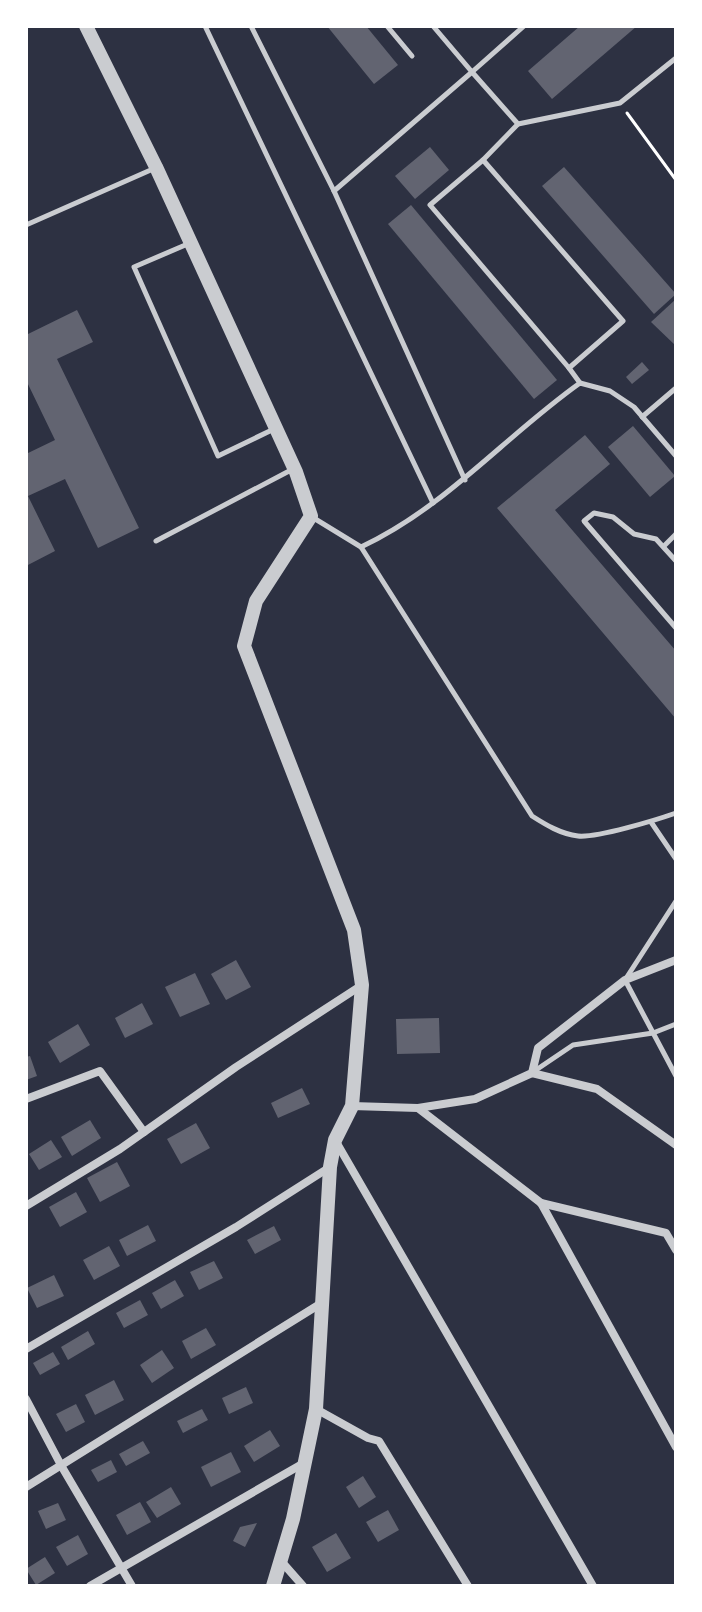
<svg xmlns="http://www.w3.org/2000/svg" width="702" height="1612" viewBox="0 0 702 1612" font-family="Inter,sans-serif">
<rect width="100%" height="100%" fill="#2d3142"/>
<g fill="#626471">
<polygon points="327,26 366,26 398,65 374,84"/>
<polygon points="580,26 637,26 552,99 528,71"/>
<polygon points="430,147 449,170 415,199 395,176"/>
<polygon points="564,167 676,294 654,314 542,186"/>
<polygon points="411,205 557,380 534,399 388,224"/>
<polygon points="676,299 676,346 651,322"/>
<polygon points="77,310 93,342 57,359 139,528 98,548 65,479 28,496 55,551 26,566 26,454 55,440 26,380 26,335"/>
<polygon points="642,362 649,370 632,384 626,377"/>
<polygon points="633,426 675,476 650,497 608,447"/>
<polygon points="585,435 610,464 555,510 676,651 676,719 497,508"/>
<polygon points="236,960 251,987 226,1000 211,974"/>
<polygon points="195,973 210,1004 180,1017 165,987"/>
<polygon points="142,1003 153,1024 125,1038 115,1018"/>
<polygon points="439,1018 440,1053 397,1054 396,1019"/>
<polygon points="78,1024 90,1045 60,1063 48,1042"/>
<polygon points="30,1056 37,1076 26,1080 26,1057"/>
<polygon points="302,1088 310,1104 278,1118 271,1103"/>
<polygon points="90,1120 101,1138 72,1156 61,1137"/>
<polygon points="196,1123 210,1148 181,1164 167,1139"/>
<polygon points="51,1140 62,1157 39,1170 29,1154"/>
<polygon points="117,1162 130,1186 100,1202 87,1178"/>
<polygon points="76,1192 87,1212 60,1227 49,1207"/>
<polygon points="148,1225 156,1241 127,1256 119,1240"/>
<polygon points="274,1226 281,1240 255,1254 247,1240"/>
<polygon points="109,1246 120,1266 94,1280 83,1260"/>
<polygon points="214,1261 223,1278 199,1290 190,1272"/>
<polygon points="54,1275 64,1296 37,1308 27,1288"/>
<polygon points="175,1280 184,1296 161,1309 152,1293"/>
<polygon points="140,1300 148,1315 124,1328 116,1313"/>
<polygon points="206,1328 216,1345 191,1359 182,1341"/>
<polygon points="88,1331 95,1344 68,1360 61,1347"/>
<polygon points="162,1350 174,1368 152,1383 140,1365"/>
<polygon points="53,1352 60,1364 40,1375 33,1363"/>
<polygon points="114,1380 124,1400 95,1415 85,1395"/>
<polygon points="246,1387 253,1403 229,1414 222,1398"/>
<polygon points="76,1404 85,1422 66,1432 56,1414"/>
<polygon points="202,1409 208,1420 183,1433 177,1421"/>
<polygon points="270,1430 280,1446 254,1462 244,1446"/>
<polygon points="143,1441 150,1453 126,1466 119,1454"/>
<polygon points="231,1452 241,1472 211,1487 201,1467"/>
<polygon points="111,1460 117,1472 98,1482 91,1470"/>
<polygon points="363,1476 376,1497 359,1508 346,1487"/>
<polygon points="171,1487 181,1504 157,1518 146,1502"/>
<polygon points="140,1502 151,1522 127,1535 116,1515"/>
<polygon points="58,1503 66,1520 46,1529 38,1511"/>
<polygon points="388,1510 399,1530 378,1542 366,1522"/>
<polygon points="257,1523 245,1547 233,1541 240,1527"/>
<polygon points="336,1533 351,1558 327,1572 312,1547"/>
<polygon points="78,1535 88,1554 67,1566 56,1547"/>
<polygon points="45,1557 55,1573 36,1585 26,1569"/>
</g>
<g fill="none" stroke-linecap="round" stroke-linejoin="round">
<polyline stroke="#fff" stroke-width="3" points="627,113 676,180"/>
<g stroke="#caccd0" stroke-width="5">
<polyline points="205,26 433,503"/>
<polyline points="251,26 334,191 465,480"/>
<polyline points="387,26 412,56"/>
<polyline points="433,26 472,72 524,26"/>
<polyline points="518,124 620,103 676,58"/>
<polyline points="483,160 623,321 569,368"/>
<polyline points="334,191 472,72 518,124 483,160 430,205 569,368 580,383"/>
<polyline points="26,225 153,169"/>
<polyline points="190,243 134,267 218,456 274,429"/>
<polyline points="642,417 676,388"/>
<path d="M312,517L361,547C446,507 504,437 580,383L610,391L634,407L676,456"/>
<polyline points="156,541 293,469"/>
<polyline points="664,546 676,534"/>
<path d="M361,547L532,816C546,825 561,834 578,836C597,838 656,820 676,813"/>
<polyline points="676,561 656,539 634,534 613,517 594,513 584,521 676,628"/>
<polyline points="651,822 676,859"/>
<polyline points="676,901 625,980 676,1076"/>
<polyline points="533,1072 573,1045 653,1033 676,1024"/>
</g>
<g stroke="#caccd0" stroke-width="8">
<polyline points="532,1073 597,1089 676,1145"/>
<polyline points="26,1099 100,1071 144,1132"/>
<polyline points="352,1106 418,1108 541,1203 676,1447"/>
<polyline points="418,1108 475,1099 532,1073 538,1048 625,980 676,960"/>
<polyline points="335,1140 593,1586"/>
<polyline points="541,1203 666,1233 676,1250"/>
<polyline points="26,1206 120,1149 236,1067 362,985"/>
<polyline points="26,1349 236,1227 330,1167"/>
<polyline points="26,1399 62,1467 132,1586"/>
<polyline points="316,1409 368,1438 379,1441 468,1586"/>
<polyline points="26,1487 320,1304"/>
<polyline points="281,1561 303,1586"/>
<polyline points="90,1586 304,1463"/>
</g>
<polyline stroke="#caccd0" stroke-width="14" points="86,26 156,167 296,472 311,516 256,601 244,646 354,930 362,985 352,1106 335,1140 330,1167 316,1409 293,1519 273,1586"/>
</g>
<rect width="702" height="1612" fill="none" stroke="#ffffff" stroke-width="56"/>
</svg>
